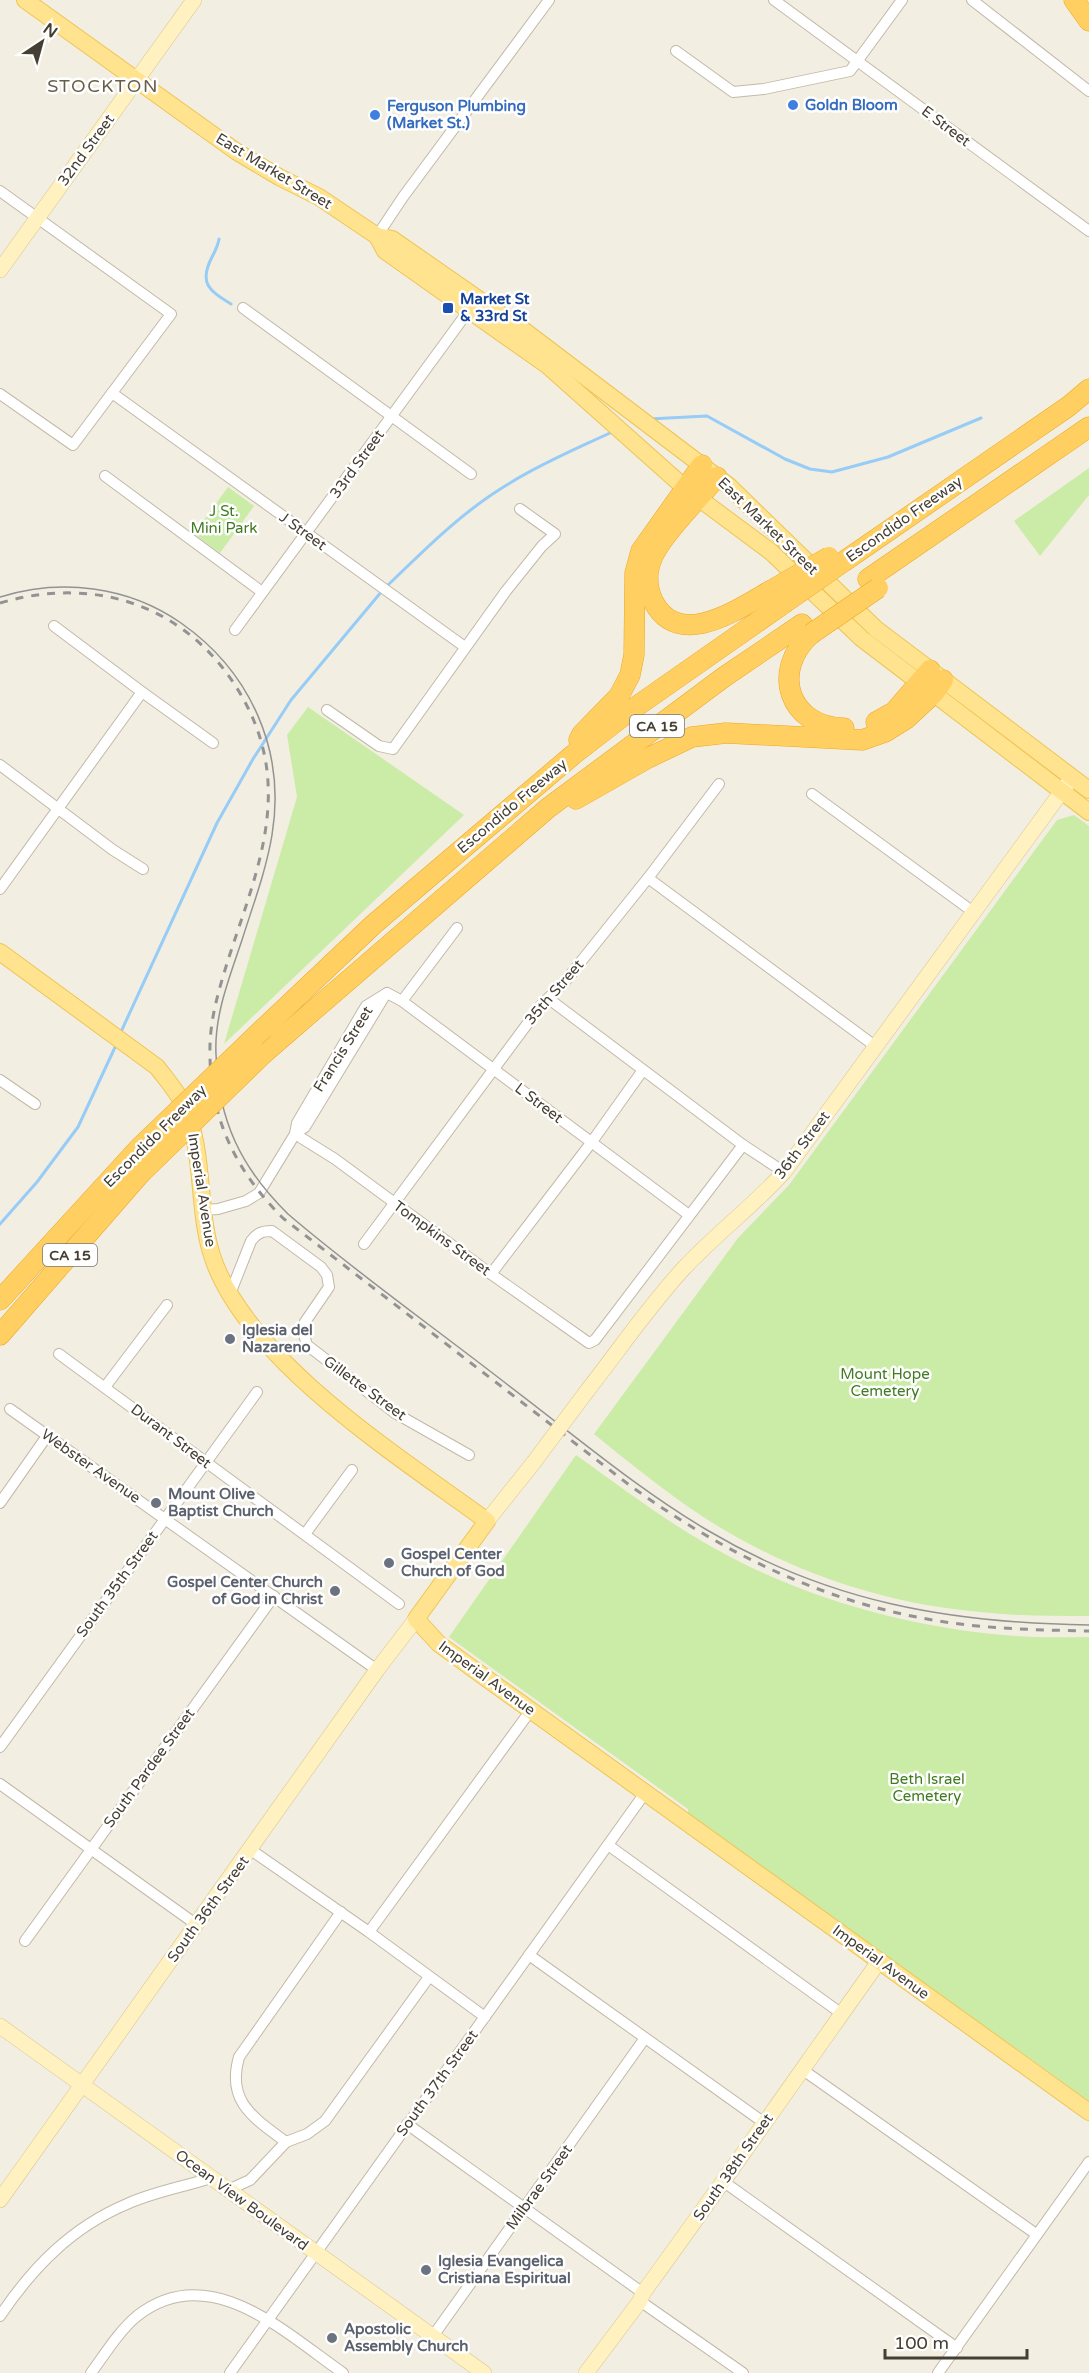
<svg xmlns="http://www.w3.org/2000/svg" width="1089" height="2373" viewBox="0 0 1089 2373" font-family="'Varela Round',sans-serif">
<rect width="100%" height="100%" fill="#f3eee2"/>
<g fill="#caeca6">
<polygon points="1089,468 1089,495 1040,556 1014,521"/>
<polygon points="228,487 254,506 220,553 194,534"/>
<polygon points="308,707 464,815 224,1044 297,797 287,735"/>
<path d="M1074,815L1089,826V1616C1053,1616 1016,1616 980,1612C873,1603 767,1564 680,1501C651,1480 622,1457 594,1434L738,1238L789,1185L1057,820Z"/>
<path d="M576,1455C621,1487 664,1520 712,1547C804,1599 911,1628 1016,1636C1040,1638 1065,1637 1089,1637V2101L688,1813V1809L449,1637Z"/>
</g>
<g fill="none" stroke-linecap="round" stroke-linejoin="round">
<g stroke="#97ccf6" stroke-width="3">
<path d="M219,239C218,246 215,251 212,257C198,284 210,291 231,304"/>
<polyline points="649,419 707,416 785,459 810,469 832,472 888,457 981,418"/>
<path d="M387,586C425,549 464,510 510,483C542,463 578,448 612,432"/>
<polyline points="120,1034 217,823 253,759 291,700 382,591"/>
<polyline points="0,1224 37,1182 78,1127 117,1043"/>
</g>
<defs>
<g id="street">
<polyline points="774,0 1089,231"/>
<polyline points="972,0 1089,91"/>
<polyline points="676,51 733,92 764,89 850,71 902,0"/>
<polyline points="0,191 171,314 73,445 0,394"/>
<polyline points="377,236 403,197 549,0"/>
<polyline points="243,308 471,474"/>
<polyline points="112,393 465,647"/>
<polyline points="105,476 262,592"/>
<polyline points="54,626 142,692 213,743"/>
<polyline points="235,630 472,306"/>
<polyline points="327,710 379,746 393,749 506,591 542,546 555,534 520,509"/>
<polyline points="0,765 113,850 143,869"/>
<polyline points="812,794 972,911"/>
<polyline points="648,878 875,1046"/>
<polyline points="0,889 142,692"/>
<polyline points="387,993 402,1001 689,1215"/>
<polyline points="549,999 743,1145 784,1172"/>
<polyline points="402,1001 457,928"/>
<polyline points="0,1080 35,1104"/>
<polyline points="295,1134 335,1159 491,1274 589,1343 595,1340 743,1145"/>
<polyline points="295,1134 305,1127 384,997"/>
<polyline points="203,1210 218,1209 246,1201 259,1193 295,1134 297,1123 366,1006 387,993"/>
<polyline points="364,1244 542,1004 563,984 648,878 719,784"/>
<polyline points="491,1274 591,1143 643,1070"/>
<path d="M230,1294L251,1241C257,1233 262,1231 272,1231L321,1267L327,1275L329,1287L305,1322L303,1331L307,1345L395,1413L469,1455"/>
<polyline points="59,1354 399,1604"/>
<polyline points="105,1387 167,1305"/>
<polyline points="10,1409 377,1670"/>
<polyline points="0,1503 47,1436"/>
<polyline points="305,1534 352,1470"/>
<polyline points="0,1747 257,1392"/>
<polyline points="0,1784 197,1925"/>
<polyline points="608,1845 842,2014"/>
<polyline points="251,1850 369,1932 485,2017"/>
<polyline points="369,1932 531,1710"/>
<polyline points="25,1941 274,1596"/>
<polyline points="529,1955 763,2122"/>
<polyline points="803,2070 1036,2234"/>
<polyline points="407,2124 643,2293"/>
<path d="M286,2142C254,2118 226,2102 239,2057L341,1912"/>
<polyline points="724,2182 957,2348"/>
<polyline points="228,2190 250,2180 286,2142 307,2134 325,2121 429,1977"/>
<polyline points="640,2301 743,2373"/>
<path d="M0,2316C33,2267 72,2227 127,2204C153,2192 183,2187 211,2178"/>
<polyline points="433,2336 645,2038"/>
<path d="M91,2373C105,2354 119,2331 137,2316C209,2259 284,2332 343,2373"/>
<polyline points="230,2373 645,1793"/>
<polyline points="938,2373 1089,2162"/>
</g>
<g id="secondary">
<polyline points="0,270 194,0"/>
<path d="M587,1391C619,1350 649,1306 684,1268C716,1234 753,1206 784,1172L1068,783"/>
<polyline points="487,1521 534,1462"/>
<polyline points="0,2026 484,2373"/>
<polyline points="0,2200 377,1670 416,1619"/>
<path d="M586,2373L640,2301L643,2293C723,2183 801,2071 880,1960"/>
</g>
<g id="primary">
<polyline points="25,0 237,152 279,177 319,197 377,236 392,239 526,332 729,486 876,629 1089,790"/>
<polyline points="377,236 385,251 548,366 685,488 771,552 861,638 1089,812"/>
<path d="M0,952L157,1067C166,1079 177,1091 183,1104C207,1154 195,1213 215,1264C254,1365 401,1458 487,1521L416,1619L439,1644L472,1668L1089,2112"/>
</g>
<g id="highway">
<polyline points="1074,0 1089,21"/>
<path d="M717,477C700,497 663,534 653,556C646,571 646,586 653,601C679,651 738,609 770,591"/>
<polyline points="846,560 1069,406 1089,389"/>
<polyline points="868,579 1089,427"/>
<path d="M811,634C770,671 789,727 844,728"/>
<polyline points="876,722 894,712 930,670"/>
<polyline points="579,740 582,734 619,696 630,675 634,655 635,573 641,551 702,465"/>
<polyline points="576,799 648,758 692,737 726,733 862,740 885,732 906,719 934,693 943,680"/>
<polyline points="264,1028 374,924 574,754 627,713 783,604"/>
<polyline points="263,1054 548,808 724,677 802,624"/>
<polyline points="0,1300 139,1148"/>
<polyline points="0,1335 140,1174"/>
</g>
</defs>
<use href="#street" stroke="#c2b9a7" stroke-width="12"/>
<use href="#secondary" stroke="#d7c68d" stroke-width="16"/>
<use href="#primary" stroke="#eec555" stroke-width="18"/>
<use href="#highway" stroke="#eba824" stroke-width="21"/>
<use href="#street" stroke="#fff" stroke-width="10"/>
<use href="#secondary" stroke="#fff2c0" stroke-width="15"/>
<use href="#primary" stroke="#ffe38f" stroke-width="16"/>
<use href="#highway" stroke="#ffd061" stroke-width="20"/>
<path stroke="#939393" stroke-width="1.5" d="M0,597C61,578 128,586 181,623C251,672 286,751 272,835C266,871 253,905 242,940C230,976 214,1015 216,1054C218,1120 241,1168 288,1214C358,1274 435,1328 508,1385C573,1434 636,1488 707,1530C828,1602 949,1623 1089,1625"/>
<path stroke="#939393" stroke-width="3" stroke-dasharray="8 8" stroke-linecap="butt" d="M0,603C61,585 125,590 178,626C209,647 234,678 250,712C290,797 256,874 229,957C219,989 209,1021 210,1054C210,1120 238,1174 284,1219L628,1484C721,1552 824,1603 939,1621C988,1629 1039,1630 1089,1631"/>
<defs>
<polyline id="secondary-bridge" points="534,1462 587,1391"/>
<g id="highway-bridge">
<polyline points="770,591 829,557"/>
<polyline points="783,604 846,560"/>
<polyline points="811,634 878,588"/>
<polyline points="139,1148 264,1028"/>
<polyline points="140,1174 263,1054"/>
</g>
</defs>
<use href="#secondary-bridge" stroke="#d7c68d" stroke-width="16" stroke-linecap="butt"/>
<use href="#highway-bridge" stroke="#eba824" stroke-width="21" stroke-linecap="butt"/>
<use href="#secondary-bridge" stroke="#fff2c0" stroke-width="15"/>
<use href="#highway-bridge" stroke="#ffd061" stroke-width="20"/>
</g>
<g fill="#3f7fe0" stroke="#fff" stroke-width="2">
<circle cx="793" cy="105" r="6"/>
<circle cx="375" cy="115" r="6"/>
</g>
<rect fill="#1a4fb4" stroke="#fff" stroke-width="2" x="442" y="302" width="12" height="12" rx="3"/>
<g fill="#6b7280" stroke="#fff" stroke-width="2">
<circle cx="230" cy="1339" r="6"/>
<circle cx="156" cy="1503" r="6"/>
<circle cx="389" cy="1563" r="6"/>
<circle cx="335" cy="1591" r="6"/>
<circle cx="426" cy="2270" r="6"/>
<circle cx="332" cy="2338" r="6"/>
</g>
<g text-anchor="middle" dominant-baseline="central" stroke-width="5" stroke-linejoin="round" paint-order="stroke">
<g fill="#fff" stroke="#7d7870" stroke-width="1.5">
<rect x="630" y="715" width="54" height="22" rx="4.5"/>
<rect x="43" y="1244" width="54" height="22" rx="4.5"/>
</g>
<g font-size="14" font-weight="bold" fill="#453e32">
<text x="657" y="726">CA 15</text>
<text x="70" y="1255">CA 15</text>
</g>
<g font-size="15" font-weight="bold" fill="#366cbe" stroke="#fff" text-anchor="start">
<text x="805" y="105">Goldn Bloom</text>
<text x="387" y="106">Ferguson Plumbing<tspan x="387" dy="17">(Market St.)</tspan></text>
</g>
<g font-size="15" fill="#453e32" stroke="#fff">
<text transform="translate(946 126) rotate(37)">E Street</text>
<text transform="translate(86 150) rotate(-54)">32nd Street</text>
<text transform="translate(274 171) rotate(31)">East Market Street</text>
<text transform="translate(357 464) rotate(-54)">33rd Street</text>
<text transform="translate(904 519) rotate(-35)">Escondido Freeway</text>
<text transform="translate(768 526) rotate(44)">East Market Street</text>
<text transform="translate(303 531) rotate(36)">J Street</text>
<text transform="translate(512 806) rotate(-40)">Escondido Freeway</text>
<text transform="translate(554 992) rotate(-49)">35th Street</text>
<text transform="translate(343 1049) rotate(-58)">Francis Street</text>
<text transform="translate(539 1103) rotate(37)">L Street</text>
<text transform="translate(155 1136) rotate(-45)">Escondido Freeway</text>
<text transform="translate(802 1145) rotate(-53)">36th Street</text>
<text transform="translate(202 1190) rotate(81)">Imperial Avenue</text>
<text transform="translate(442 1238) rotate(36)">Tompkins Street</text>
<text transform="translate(365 1388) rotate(36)">Gillette Street</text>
<text transform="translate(171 1436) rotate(37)">Durant Street</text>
<text transform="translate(91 1466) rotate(35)">Webster Avenue</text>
<text transform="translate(117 1584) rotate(-54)">South 35th Street</text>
<text transform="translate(487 1678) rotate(36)">Imperial Avenue</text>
<text transform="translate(149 1768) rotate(-54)">South Pardee Street</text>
<text transform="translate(208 1909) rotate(-54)">South 36th Street</text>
<text transform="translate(881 1962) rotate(36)">Imperial Avenue</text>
<text transform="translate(437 2083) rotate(-54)">South 37th Street</text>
<text transform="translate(733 2167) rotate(-55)">South 38th Street</text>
<text transform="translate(539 2187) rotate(-54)">Milbrae Street</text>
<text transform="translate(242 2200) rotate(36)">Ocean View Boulevard</text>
</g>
<g font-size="15" font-weight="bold" fill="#164399" stroke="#fff" text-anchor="start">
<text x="460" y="299">Market St<tspan x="460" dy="17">&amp; 33rd St</tspan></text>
</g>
<g font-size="15" fill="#407b21" stroke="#fff">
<text x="224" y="511">J St.<tspan x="224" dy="17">Mini Park</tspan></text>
<text x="885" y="1374">Mount Hope<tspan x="885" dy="17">Cemetery</tspan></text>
<text x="927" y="1779">Beth Israel<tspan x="927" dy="17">Cemetery</tspan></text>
</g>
<g font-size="15" font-weight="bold" fill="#5b616d" stroke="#fff" text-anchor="start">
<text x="242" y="1330">Iglesia del<tspan x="242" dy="17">Nazareno</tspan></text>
<text x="168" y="1494">Mount Olive<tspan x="168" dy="17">Baptist Church</tspan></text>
<text x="401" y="1554">Gospel Center<tspan x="401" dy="17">Church of God</tspan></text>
<text x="323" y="1582" text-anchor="end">Gospel Center Church<tspan x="323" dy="17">of God in Christ</tspan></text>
<text x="438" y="2261">Iglesia Evangelica<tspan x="438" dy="17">Cristiana Espiritual</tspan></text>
<text x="344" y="2329">Apostolic<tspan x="344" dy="17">Assembly Church</tspan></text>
</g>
<g font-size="18" letter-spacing="1.5" fill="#685d48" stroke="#fff">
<text x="103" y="86">STOCKTON</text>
</g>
</g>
<g transform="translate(42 42) rotate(36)" stroke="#ffffff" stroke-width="4.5" paint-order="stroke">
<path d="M0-4.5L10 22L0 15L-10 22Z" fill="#453e32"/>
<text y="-9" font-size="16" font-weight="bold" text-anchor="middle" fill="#453e32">N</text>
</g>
<path d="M885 2349v9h142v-9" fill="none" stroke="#453e32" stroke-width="3"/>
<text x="894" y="2349" font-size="18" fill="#453e32" stroke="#ffffff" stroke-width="4.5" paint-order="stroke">100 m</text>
</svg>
